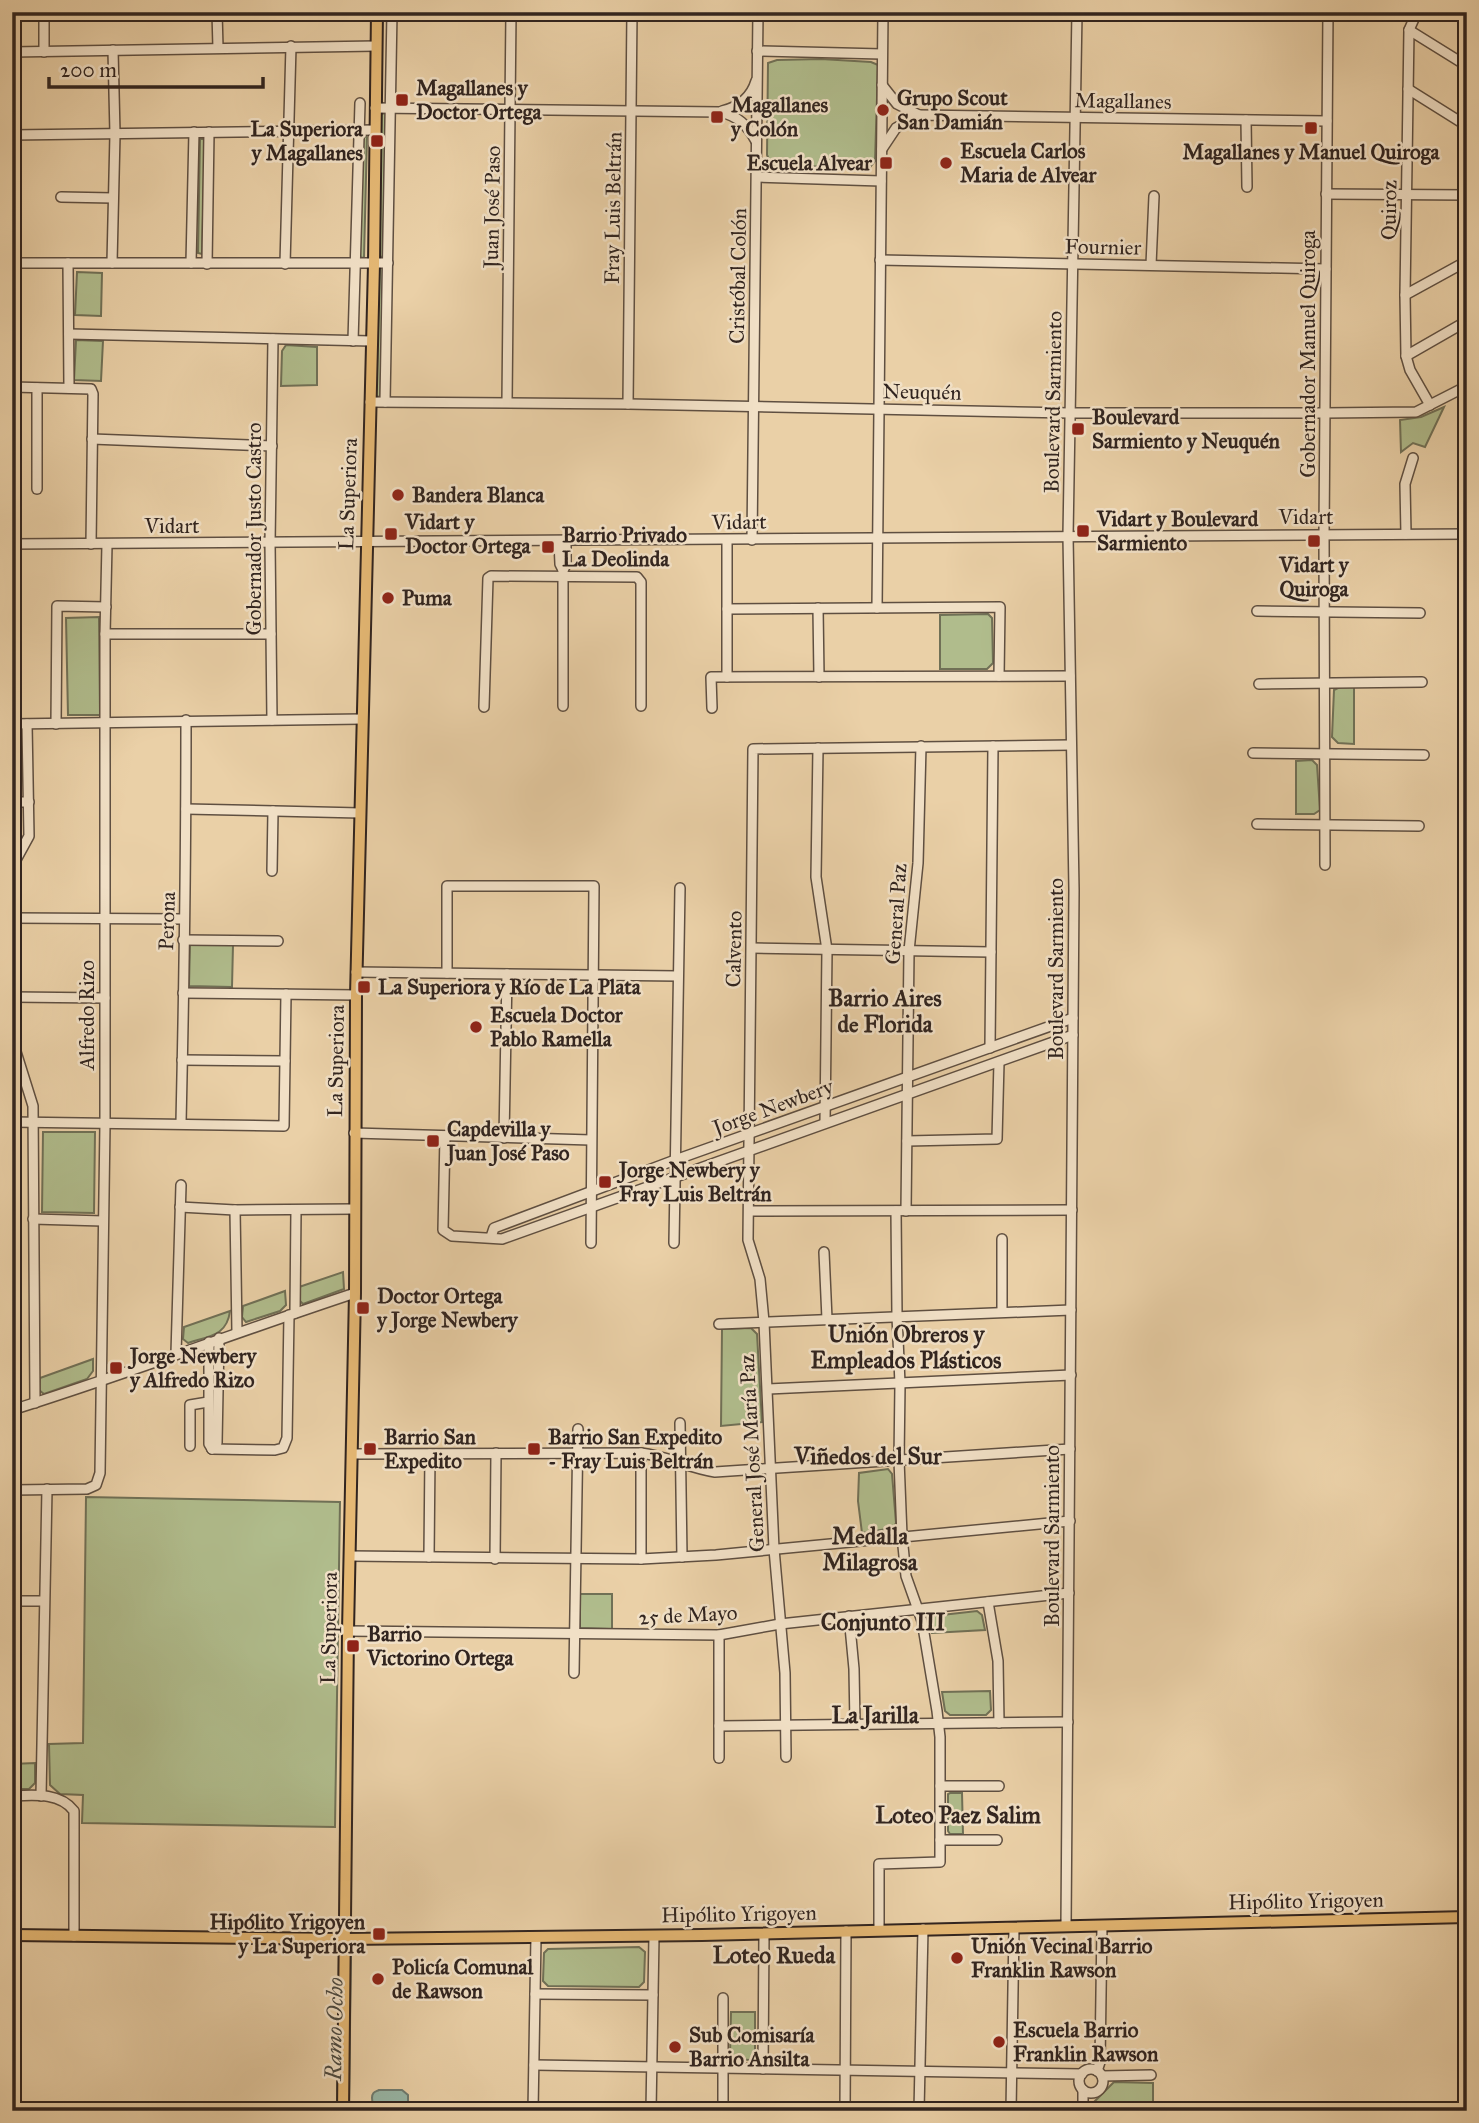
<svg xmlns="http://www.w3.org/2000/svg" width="1479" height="2123" viewBox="0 0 1479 2123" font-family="'IM FELL Great Primer',serif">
<rect width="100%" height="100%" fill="#ead0a7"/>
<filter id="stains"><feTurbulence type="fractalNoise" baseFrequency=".00286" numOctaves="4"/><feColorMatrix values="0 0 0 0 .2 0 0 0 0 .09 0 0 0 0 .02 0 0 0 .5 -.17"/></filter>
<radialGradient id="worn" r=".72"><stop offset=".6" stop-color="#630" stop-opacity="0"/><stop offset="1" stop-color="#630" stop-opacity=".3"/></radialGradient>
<g fill="#b0bc8c" stroke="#707056" stroke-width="2">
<polygon points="821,59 871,62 878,65 875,161 870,167 772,166 767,155 768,63 777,60"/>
<polygon points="386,113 383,257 377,256 380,114"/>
<polygon points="362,136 367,137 364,258 358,257"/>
<polygon points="200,139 205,139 202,254 198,253"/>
<polygon points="378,267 385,267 380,397 375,396"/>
<polygon points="77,272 102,273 101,316 75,315"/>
<polygon points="76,340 103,341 101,381 74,380"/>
<polygon points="286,345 317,347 317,385 281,386 282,351"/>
<polygon points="1444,407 1425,447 1413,443 1401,452 1400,420 1421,417"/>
<polygon points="988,614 992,618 993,663 987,669 940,669 940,615"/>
<polygon points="99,617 100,715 68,715 66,618"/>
<polygon points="1340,687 1354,687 1354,744 1338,743 1332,737 1334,690"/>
<polygon points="1312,760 1317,765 1320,810 1314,814 1296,814 1296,761"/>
<polygon points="190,944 233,945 232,987 189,986"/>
<polygon points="43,1132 95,1132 94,1213 42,1212"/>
<polygon points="343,1272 344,1289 303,1304 299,1300 299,1287"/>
<polygon points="285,1291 286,1305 280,1311 246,1322 242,1317 243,1306"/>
<path d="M230,1311C227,1336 209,1336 188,1343L183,1339L184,1327Z"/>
<polygon points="751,1328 757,1334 762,1422 721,1426 722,1329"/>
<polygon points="93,1359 93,1371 87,1379 44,1394 39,1390 40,1378"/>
<polygon points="888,1469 892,1474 896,1523 893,1528 862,1533 858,1501 859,1473"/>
<polygon points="86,1497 340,1502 335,1827 82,1823 83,1795 60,1794 50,1785 49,1744 83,1743"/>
<polygon points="580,1594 612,1594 612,1629 580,1628"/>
<polygon points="977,1611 982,1615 985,1630 932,1633 929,1621 933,1616"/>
<polygon points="990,1691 991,1710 986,1715 950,1715 945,1711 942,1692"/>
<polygon points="35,1763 35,1783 29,1789 12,1789 12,1764"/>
<polygon points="950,1793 962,1793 963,1834 950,1834 948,1831 948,1794"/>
<polygon points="639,1947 645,1952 644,1982 639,1987 548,1986 543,1981 544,1953 548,1949"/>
<polygon points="731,2012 755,2012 755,2055 750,2060 735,2059 730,2055"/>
<polygon points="1114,2082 1153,2083 1153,2111 1092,2111 1093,2103"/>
</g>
<path fill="#98b7a7" stroke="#6f7c71" stroke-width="2" d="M379,2090H402L408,2095V2101L402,2106C394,2106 371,2110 372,2098C372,2092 375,2092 379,2090Z"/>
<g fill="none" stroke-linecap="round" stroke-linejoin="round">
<g stroke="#6f7c71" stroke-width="2">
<polyline points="337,2111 339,1948"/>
<polyline points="349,2111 351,1947"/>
</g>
<defs>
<g id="minor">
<polyline points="44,12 44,52"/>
<polyline points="217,12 218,48"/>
<polyline points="1417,12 1409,30 1405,295 1406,356 1410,370 1430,405"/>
<polyline points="1409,30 1467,66"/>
<polyline points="757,51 882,54"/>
<polyline points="12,52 376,46"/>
<polyline points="882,85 897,104 919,115"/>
<polyline points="1408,89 1467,126"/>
<path d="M375,108L720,112C738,116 747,125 756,141"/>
<path d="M722,111C739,107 751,98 756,81"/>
<polyline points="1246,120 1247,187"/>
<polyline points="12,135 375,130"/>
<polyline points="882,149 896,128 919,115 1327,121"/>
<polyline points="757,177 881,181"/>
<polyline points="1326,194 1467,195"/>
<polyline points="61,197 113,198"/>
<polyline points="880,260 1326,269"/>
<polyline points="12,263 388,263"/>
<polyline points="68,263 69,388"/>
<polyline points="112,263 115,134 113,50"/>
<polyline points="191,263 194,132"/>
<polyline points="207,264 209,132"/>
<polyline points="285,264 291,46"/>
<polyline points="1151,265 1154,196"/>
<polyline points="1405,295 1467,261"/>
<polyline points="69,334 371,341"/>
<polyline points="353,341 360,103"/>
<polyline points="1406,356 1467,321"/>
<polyline points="12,387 91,389 93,394 91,544"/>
<polyline points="370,402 628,404 1070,413 1325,413 1416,412 1467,386"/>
<polyline points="385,402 392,12"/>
<polyline points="507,402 511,12"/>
<polyline points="628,404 632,12"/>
<polyline points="92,439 272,446"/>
<polyline points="37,489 37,388"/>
<polyline points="1406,534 1405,484 1413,458"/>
<polyline points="727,540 727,677"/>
<polyline points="752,540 758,12"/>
<polyline points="559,541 560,564 563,570 563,706"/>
<polyline points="12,544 1467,534"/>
<polyline points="563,570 566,565 566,541"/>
<polyline points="818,608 819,677"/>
<polyline points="877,608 883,12"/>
<polyline points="727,609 1000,607 999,676"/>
<polyline points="1257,611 1420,613"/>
<polyline points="105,634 271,634"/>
<polyline points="1259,684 1422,682"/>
<polyline points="484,707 488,578 491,576 637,577 641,582 641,706"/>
<polyline points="712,708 711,677 1070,676"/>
<polyline points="272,720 270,543 273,339"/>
<polyline points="12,724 362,719"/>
<polyline points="56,724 57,606 106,607"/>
<polyline points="818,748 816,877 827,950 825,1123"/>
<polyline points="1253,753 1424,755"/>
<polyline points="12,802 29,802"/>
<polyline points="186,809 360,813"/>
<polyline points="1257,824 1419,826"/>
<polyline points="1325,865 1324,535 1328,12"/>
<polyline points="12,867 29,836 27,724"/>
<polyline points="272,871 273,811"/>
<polyline points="12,918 183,919"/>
<polyline points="183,940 278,941"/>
<polyline points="752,948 991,952"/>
<polyline points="356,972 678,976"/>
<polyline points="447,973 447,886 594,886 591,1243"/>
<polyline points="183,993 356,995"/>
<polyline points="12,997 105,998"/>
<polyline points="12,1039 33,1106 35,1403"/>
<polyline points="990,1048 993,746"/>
<polyline points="182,1060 285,1061"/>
<polyline points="12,1122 284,1126 286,994"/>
<path d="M181,1123C184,989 186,855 186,720"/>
<polyline points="354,1133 591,1140"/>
<polyline points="445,1136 443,1230 452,1236 502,1239 1073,1035"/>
<polyline points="504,1138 507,974"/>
<polyline points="907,1141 997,1139 999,1062"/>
<polyline points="180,1207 235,1210 354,1209"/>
<polyline points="235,1210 237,1332"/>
<polyline points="749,1211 1072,1210"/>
<polyline points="906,1211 909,951 918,863 921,746"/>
<polyline points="33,1219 103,1221"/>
<polyline points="491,1237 494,1228 675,1160 1073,1018"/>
<polyline points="1002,1239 1002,1311"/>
<polyline points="674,1243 680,888"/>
<polyline points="824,1252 827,1319"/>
<polyline points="295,1313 296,1210"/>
<polyline points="719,1324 1071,1310"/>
<polyline points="209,1342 209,1444 212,1449"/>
<polyline points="176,1354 181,1185"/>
<polyline points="768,1389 1071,1375"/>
<path d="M12,1410C127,1374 240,1331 355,1293"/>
<polyline points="680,1423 682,1557"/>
<polyline points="190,1446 190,1405 208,1402"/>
<polyline points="212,1449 275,1450 283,1448 287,1438 289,1315"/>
<polyline points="212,1449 217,1443 219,1338"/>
<polyline points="641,1453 641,1559"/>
<path d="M352,1454L641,1453C667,1456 689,1468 715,1472L1070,1449"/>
<polyline points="13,1490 87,1489 96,1485 100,1473 105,1124 105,634 107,544"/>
<polyline points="350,1556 641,1559 716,1555 1070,1521"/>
<polyline points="429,1557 430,1454"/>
<polyline points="495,1559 496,1453"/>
<polyline points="12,1601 44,1601"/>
<polyline points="988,1602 998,1661 999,1723"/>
<polyline points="849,1616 854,1669 855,1724"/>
<polyline points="348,1631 719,1635 780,1624 1069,1593"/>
<polyline points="574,1673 578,1429"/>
<polyline points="719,1726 1068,1722"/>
<polyline points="786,1757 785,1673 774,1549 764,1322 760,1279 748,1240 753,749 1071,745"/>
<polyline points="719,1758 719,1635"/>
<polyline points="940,1786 999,1786"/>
<path d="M12,1796C33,1795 60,1792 74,1811V1936"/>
<polyline points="41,1796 47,1489"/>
<polyline points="940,1840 997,1840"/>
<polyline points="1066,1926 1074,890 1068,536 1077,12"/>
<polyline points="879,1930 879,1864 940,1862 940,1737 937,1711 922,1621 906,1576 902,1536 899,1460 900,1384 897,1316 896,1211"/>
<polyline points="535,1994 653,1995"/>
<polyline points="534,2065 1082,2074"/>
<polyline points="763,2069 764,1934"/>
<circle cx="1091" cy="2081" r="12"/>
<polyline points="1097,2071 1100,2062 1102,1926"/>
<polyline points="1102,2076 1151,2075"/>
<polyline points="533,2111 536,1937"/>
<polyline points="651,2111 654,1936"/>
<polyline points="723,2111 723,1998"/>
<polyline points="845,2111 846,1931"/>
<polyline points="919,2111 923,1929"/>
<polyline points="1011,2111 1014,1928"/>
<polyline points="1083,2111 1083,2090"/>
</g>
<g id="major">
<polyline points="12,1935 345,1939 702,1935 1467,1917"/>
<polyline points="343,2111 348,1631 355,1293 356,995 374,264 377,12"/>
</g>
</defs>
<use href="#minor" stroke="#5f4f41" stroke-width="12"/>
<use href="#major" stroke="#31241f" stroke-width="14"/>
<use href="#minor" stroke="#f1e0c6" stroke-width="9"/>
<use href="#major" stroke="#e5b874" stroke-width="10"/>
</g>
<g fill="#8f2418" stroke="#f1e0c6" stroke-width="2.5">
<rect x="395" y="93" width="14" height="14" rx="3.5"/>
<circle cx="883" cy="110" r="7"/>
<rect x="710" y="110" width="14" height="14" rx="3.5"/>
<rect x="1304" y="121" width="14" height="14" rx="3.5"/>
<rect x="370" y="134" width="14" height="14" rx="3.5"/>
<rect x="879" y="156" width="14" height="14" rx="3.5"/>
<circle cx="946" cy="163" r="7"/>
<rect x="1071" y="422" width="14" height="14" rx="3.5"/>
<circle cx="398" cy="495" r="7"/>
<rect x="1076" y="524" width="14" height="14" rx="3.5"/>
<rect x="384" y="527" width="14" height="14" rx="3.5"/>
<rect x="1307" y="534" width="14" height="14" rx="3.5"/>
<rect x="541" y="540" width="14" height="14" rx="3.5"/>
<circle cx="388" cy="598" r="7"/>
<rect x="357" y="980" width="14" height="14" rx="3.5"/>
<circle cx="476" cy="1027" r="7"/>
<rect x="426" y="1134" width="14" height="14" rx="3.5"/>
<rect x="598" y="1175" width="14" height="14" rx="3.5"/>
<rect x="356" y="1301" width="14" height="14" rx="3.5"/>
<rect x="109" y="1361" width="14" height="14" rx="3.5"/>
<rect x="363" y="1442" width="14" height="14" rx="3.5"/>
<rect x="527" y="1442" width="14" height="14" rx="3.5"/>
<rect x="346" y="1639" width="14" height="14" rx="3.5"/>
<rect x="372" y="1927" width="14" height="14" rx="3.5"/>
<circle cx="957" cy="1958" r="7"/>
<circle cx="378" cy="1979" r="7"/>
<circle cx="999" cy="2042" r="7"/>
<circle cx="675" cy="2047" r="7"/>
</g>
<g text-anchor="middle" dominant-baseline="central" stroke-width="5" stroke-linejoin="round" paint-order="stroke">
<g font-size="21" font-weight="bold" fill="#31241f" stroke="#f1e0c6" text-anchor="start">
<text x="416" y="88">Magallanes y<tspan x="416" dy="24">Doctor Ortega</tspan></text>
<text x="897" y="98">Grupo Scout<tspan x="897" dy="24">San Damián</tspan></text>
<text x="731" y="105">Magallanes<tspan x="731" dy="24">y Colón</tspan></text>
<text x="363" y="129" text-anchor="end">La Superiora<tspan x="363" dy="24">y Magallanes</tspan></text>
<text x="960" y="151">Escuela Carlos<tspan x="960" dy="24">Maria de Alvear</tspan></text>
<text x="1311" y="152" text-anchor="middle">Magallanes y Manuel Quiroga</text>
<text x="872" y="163" text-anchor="end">Escuela Alvear</text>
<text x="1092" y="417">Boulevard<tspan x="1092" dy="24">Sarmiento y Neuquén</tspan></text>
<text x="412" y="495">Bandera Blanca</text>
<text x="1097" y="519">Vidart y Boulevard<tspan x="1097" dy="24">Sarmiento</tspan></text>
<text x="405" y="522">Vidart y<tspan x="405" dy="24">Doctor Ortega</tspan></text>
<text x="562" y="535">Barrio Privado<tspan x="562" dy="24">La Deolinda</tspan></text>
<text x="1314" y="565" text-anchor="middle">Vidart y<tspan x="1314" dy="24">Quiroga</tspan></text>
<text x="402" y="598">Puma</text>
<text x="378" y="987">La Superiora y Río de La Plata</text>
<text x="490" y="1015">Escuela Doctor<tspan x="490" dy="24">Pablo Ramella</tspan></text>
<text x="447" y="1129">Capdevilla y<tspan x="447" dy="24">Juan José Paso</tspan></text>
<text x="619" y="1170">Jorge Newbery y<tspan x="619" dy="24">Fray Luis Beltrán</tspan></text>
<text x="377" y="1296">Doctor Ortega<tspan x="377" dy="24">y Jorge Newbery</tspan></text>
<text x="130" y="1356">Jorge Newbery<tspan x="130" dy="24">y Alfredo Rizo</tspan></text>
<text x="384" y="1437">Barrio San<tspan x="384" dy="24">Expedito</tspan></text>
<text x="548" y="1437">Barrio San Expedito<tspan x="548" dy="24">- Fray Luis Beltrán</tspan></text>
<text x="367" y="1634">Barrio<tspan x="367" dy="24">Victorino Ortega</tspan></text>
<text x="365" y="1922" text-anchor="end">Hipólito Yrigoyen<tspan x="365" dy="24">y La Superiora</tspan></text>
<text x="971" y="1946">Unión Vecinal Barrio<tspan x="971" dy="24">Franklin Rawson</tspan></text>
<text x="392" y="1967">Policía Comunal<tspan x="392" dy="24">de Rawson</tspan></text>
<text x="1013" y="2030">Escuela Barrio<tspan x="1013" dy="24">Franklin Rawson</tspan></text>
<text x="689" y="2035">Sub Comisaría<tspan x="689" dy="24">Barrio Ansilta</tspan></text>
</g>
<g font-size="21" fill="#31241f" stroke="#f1e0c6">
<text transform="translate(1123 101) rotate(1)">Magallanes</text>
<text transform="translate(492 207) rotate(-89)">Juan José Paso</text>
<text transform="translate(613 208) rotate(-89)">Fray Luis Beltrán</text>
<text transform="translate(1389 210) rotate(-89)">Quiroz</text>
<text transform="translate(1103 247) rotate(1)">Fournier</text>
<text transform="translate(738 276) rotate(-89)">Cristóbal Colón</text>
<text transform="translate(1308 354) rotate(-90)">Gobernador Manuel Quiroga</text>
<text transform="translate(922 392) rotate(1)">Neuquén</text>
<text transform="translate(1053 402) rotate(-89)">Boulevard Sarmiento</text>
<text transform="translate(348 494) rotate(-88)">La Superiora</text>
<text x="1306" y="517">Vidart</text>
<text transform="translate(739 522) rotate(-1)">Vidart</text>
<text x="172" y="526">Vidart</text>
<text transform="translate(254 529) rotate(-90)">Gobernador Justo Castro</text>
<text transform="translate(896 914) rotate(-86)">General Paz</text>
<text transform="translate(167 921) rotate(-88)">Perona</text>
<text transform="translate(734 949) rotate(-89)">Calvento</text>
<text transform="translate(1056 969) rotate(-90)">Boulevard Sarmiento</text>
<text transform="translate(87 1015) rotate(-90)">Alfredo Rizo</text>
<text transform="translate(336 1061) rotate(-89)">La Superiora</text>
<text transform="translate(773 1107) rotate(-20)">Jorge Newbery</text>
<text transform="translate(752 1453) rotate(-93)">General José María Paz</text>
<text transform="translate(1052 1536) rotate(-90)">Boulevard Sarmiento</text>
<text transform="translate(688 1615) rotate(-3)">25 de Mayo</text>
<text transform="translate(329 1628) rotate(-89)">La Superiora</text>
<text transform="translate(1306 1901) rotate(-1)">Hipólito Yrigoyen</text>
<text transform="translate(739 1914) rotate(-1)">Hipólito Yrigoyen</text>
</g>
<g font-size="23" font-weight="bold" fill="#31241f" stroke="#f1e0c6">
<text x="885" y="998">Barrio Aires<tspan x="885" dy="26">de Florida</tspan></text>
<text x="906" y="1334">Unión Obreros y<tspan x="906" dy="26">Empleados Plásticos</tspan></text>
<text x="868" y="1456">Viñedos del Sur</text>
<text x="870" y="1536">Medalla<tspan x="870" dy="26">Milagrosa</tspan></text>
<text x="883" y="1622">Conjunto III</text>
<text x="875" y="1715">La Jarilla</text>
<text x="958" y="1815">Loteo Paez Salim</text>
<text x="774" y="1955">Loteo Rueda</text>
</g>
<g font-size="23" font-style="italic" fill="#4b4941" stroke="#f1e0c6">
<text transform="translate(334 2029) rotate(-89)">Ramo Ocho</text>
</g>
</g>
<rect width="1479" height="2123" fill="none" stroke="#ead0a7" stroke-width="42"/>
<rect x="14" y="14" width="1451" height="2095" fill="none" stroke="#31241f" stroke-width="3.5"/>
<rect x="21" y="21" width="1437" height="2081" fill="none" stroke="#31241f" stroke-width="2"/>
<path d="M49 77v10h214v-10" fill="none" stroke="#31241f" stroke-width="3.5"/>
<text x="60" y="77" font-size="21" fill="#31241f" stroke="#f1e0c6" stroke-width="5" paint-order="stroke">200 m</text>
<rect width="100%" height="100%" filter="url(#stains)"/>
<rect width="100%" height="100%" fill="url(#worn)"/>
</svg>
